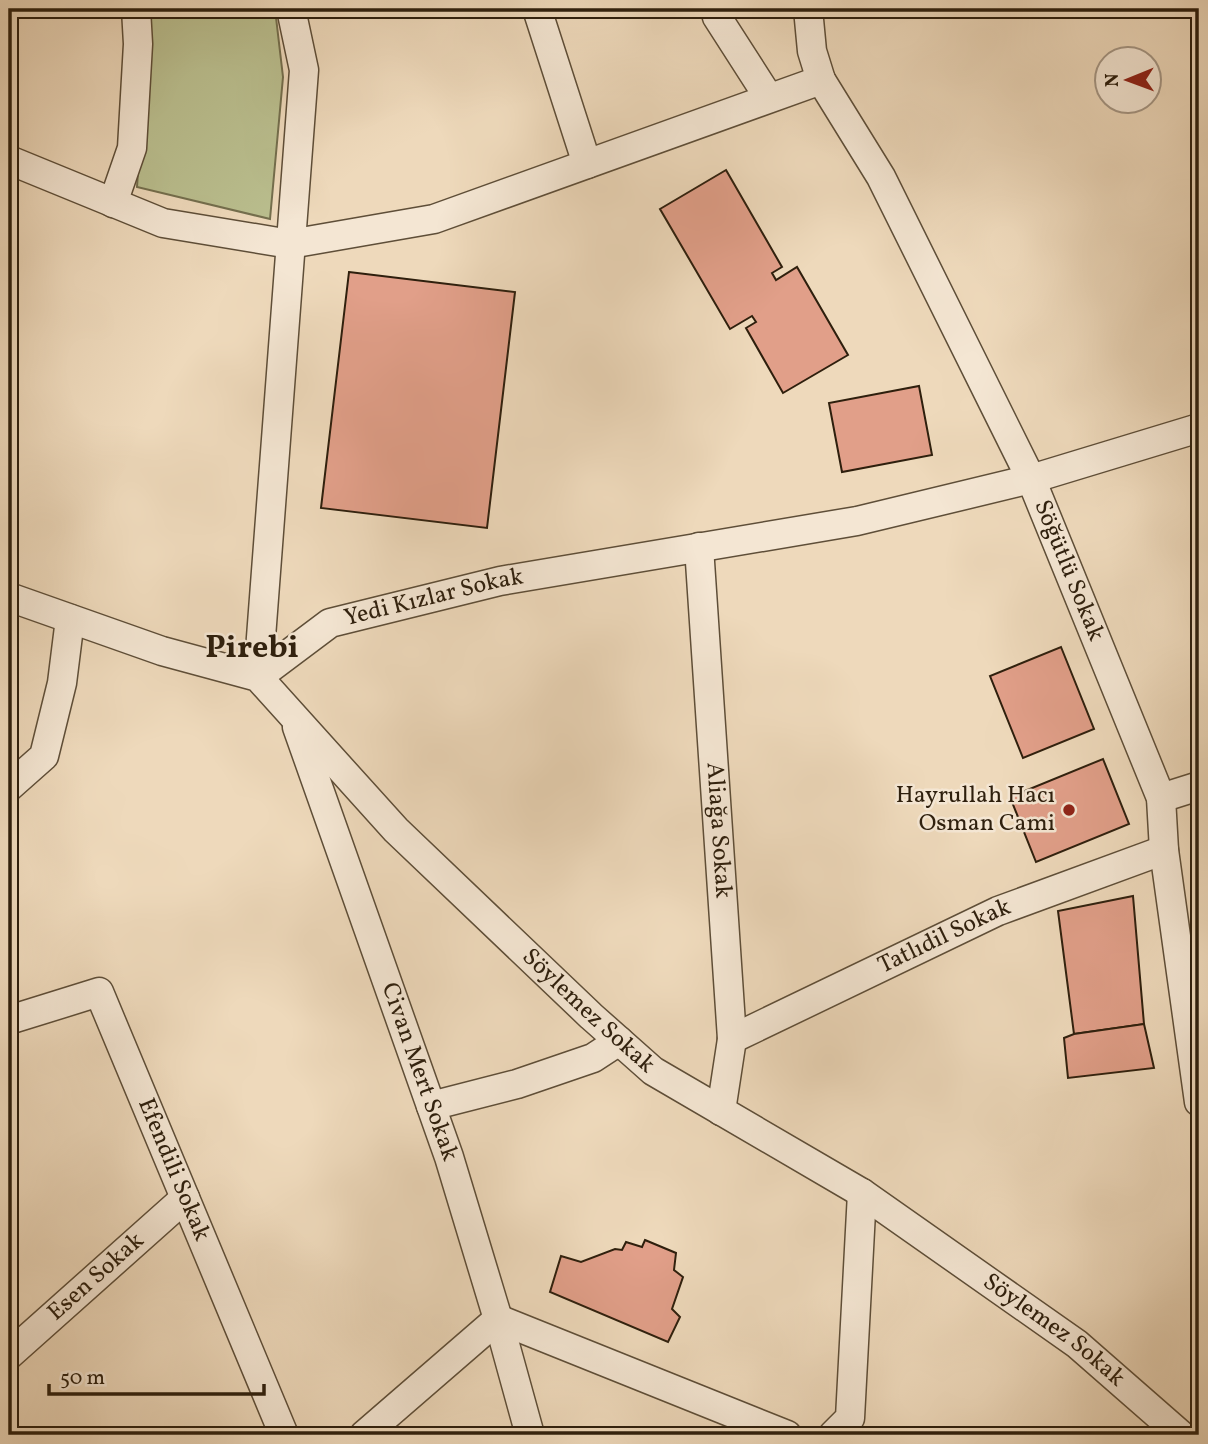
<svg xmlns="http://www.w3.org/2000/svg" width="1208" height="1444" viewBox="0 0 1208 1444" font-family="Vollkorn,serif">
<rect width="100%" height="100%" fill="#eed9bb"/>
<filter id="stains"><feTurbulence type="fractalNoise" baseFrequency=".00286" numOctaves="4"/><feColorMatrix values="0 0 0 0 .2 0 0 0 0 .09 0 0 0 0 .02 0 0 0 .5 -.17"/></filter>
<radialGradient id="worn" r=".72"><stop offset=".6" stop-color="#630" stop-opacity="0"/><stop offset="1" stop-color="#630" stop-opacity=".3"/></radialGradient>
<polygon fill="#babf8f" stroke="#746f4e" stroke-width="2" points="149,9 275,9 283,77 270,219 137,187"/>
<g fill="#e19f89" stroke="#2e1f0d" stroke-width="2">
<polygon points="726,170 782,267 772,273 776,280 797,267 848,355 783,393 746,328 756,322 752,316 730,329 660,209"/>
<polygon points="349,272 515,292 487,528 321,508"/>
<polygon points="919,386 932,455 842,472 829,403"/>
<polygon points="1061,647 1094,729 1023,758 990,676"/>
<polygon points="1103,759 1129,824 1036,862 1010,797"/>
<polygon points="1133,896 1144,1024 1074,1034 1058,911"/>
<polygon points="1144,1024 1154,1068 1068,1078 1064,1038 1074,1034"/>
<polygon points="645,1240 676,1253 674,1270 683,1277 672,1309 680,1317 668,1342 550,1292 561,1256 581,1262 615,1249 622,1250 626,1242 642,1247"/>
</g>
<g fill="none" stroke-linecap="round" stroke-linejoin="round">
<defs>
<g id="minor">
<path id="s1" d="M291,9L304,70L258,677L330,623L500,581L857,521L1031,479L1199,428"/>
<polyline points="537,9 587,164"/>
<polyline points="715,9 717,17 769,98"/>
<path id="s2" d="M808,9L812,51L821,80L881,177L1031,479L1161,798L1164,850L1199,1102"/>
<polyline points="9,160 163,223 290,244 434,219 821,80"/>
<polyline points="113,203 132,148 138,44 136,9"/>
<path id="s3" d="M699,547L732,1039L721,1111"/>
<path id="s4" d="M9,597L162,651L258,677L396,830L591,1016L653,1071L862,1193L1077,1344L1181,1435"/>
<path id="s5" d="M297,727L449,1157L498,1319L530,1435"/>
<polyline points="9,787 44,756 62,683 70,619"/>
<polyline points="1161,798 1199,786"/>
<path id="s6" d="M9,1020L99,992L284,1435"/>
<path id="s7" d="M732,1039L998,911L1164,850"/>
<polyline points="431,1106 517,1084 593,1058 619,1041"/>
<path id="s8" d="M9,1355L185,1198"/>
<polyline points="364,1435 498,1319 787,1435"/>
<polyline points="833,1435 850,1418 862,1193"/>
</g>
</defs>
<use href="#minor" stroke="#5e4e38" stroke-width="31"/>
<use href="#minor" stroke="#f4e6d3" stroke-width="28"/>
</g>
<circle fill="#8f2418" stroke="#f4e6d3" stroke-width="2.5" cx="1069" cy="810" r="7"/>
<g text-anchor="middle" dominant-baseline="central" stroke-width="5" stroke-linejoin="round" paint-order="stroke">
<g font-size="24" fill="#2e1f0d" stroke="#f4e6d3">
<text stroke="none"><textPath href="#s2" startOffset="623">Söğütlü Sokak</textPath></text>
<text stroke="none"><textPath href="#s1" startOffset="868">Yedi Kızlar Sokak</textPath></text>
<text stroke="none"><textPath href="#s3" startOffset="284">Aliağa Sokak</textPath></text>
<text stroke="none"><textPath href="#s7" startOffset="236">Tatlıdil Sokak</textPath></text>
<text stroke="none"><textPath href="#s4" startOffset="732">Söylemez Sokak</textPath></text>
<text stroke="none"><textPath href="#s5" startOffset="366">Civan Mert Sokak</textPath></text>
<text stroke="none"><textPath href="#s6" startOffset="287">Efendili Sokak</textPath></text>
<text stroke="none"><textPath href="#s8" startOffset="117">Esen Sokak</textPath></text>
<text stroke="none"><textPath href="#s4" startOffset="1298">Söylemez Sokak</textPath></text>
</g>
<g font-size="24" fill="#2e1f0d" stroke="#f4e6d3" text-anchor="end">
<text x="1055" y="796">Hayrullah Hacı<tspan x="1055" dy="28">Osman Cami</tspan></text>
</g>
<g font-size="32" font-weight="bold" fill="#2e1f0d" stroke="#f4e6d3">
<text x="252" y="649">Pirebi</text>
</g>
</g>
<rect width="1208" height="1444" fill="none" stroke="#eed9bb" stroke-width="35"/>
<rect x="10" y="10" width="1187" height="1423" fill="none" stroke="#2e1f0d" stroke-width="3.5"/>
<rect x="18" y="18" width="1173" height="1409" fill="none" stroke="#2e1f0d" stroke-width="2"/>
<g transform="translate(1128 80) rotate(269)"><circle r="33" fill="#f4e6d3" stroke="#a59684" stroke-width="2"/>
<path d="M0-5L12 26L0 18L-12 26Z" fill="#8f2418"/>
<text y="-10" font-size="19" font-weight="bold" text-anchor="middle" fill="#2e1f0d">N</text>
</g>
<path d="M49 1384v10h215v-10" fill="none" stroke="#2e1f0d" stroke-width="3.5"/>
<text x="60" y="1384" font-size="21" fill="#2e1f0d" stroke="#f4e6d3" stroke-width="5" paint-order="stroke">50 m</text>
<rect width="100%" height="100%" filter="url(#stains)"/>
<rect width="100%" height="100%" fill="url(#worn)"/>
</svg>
